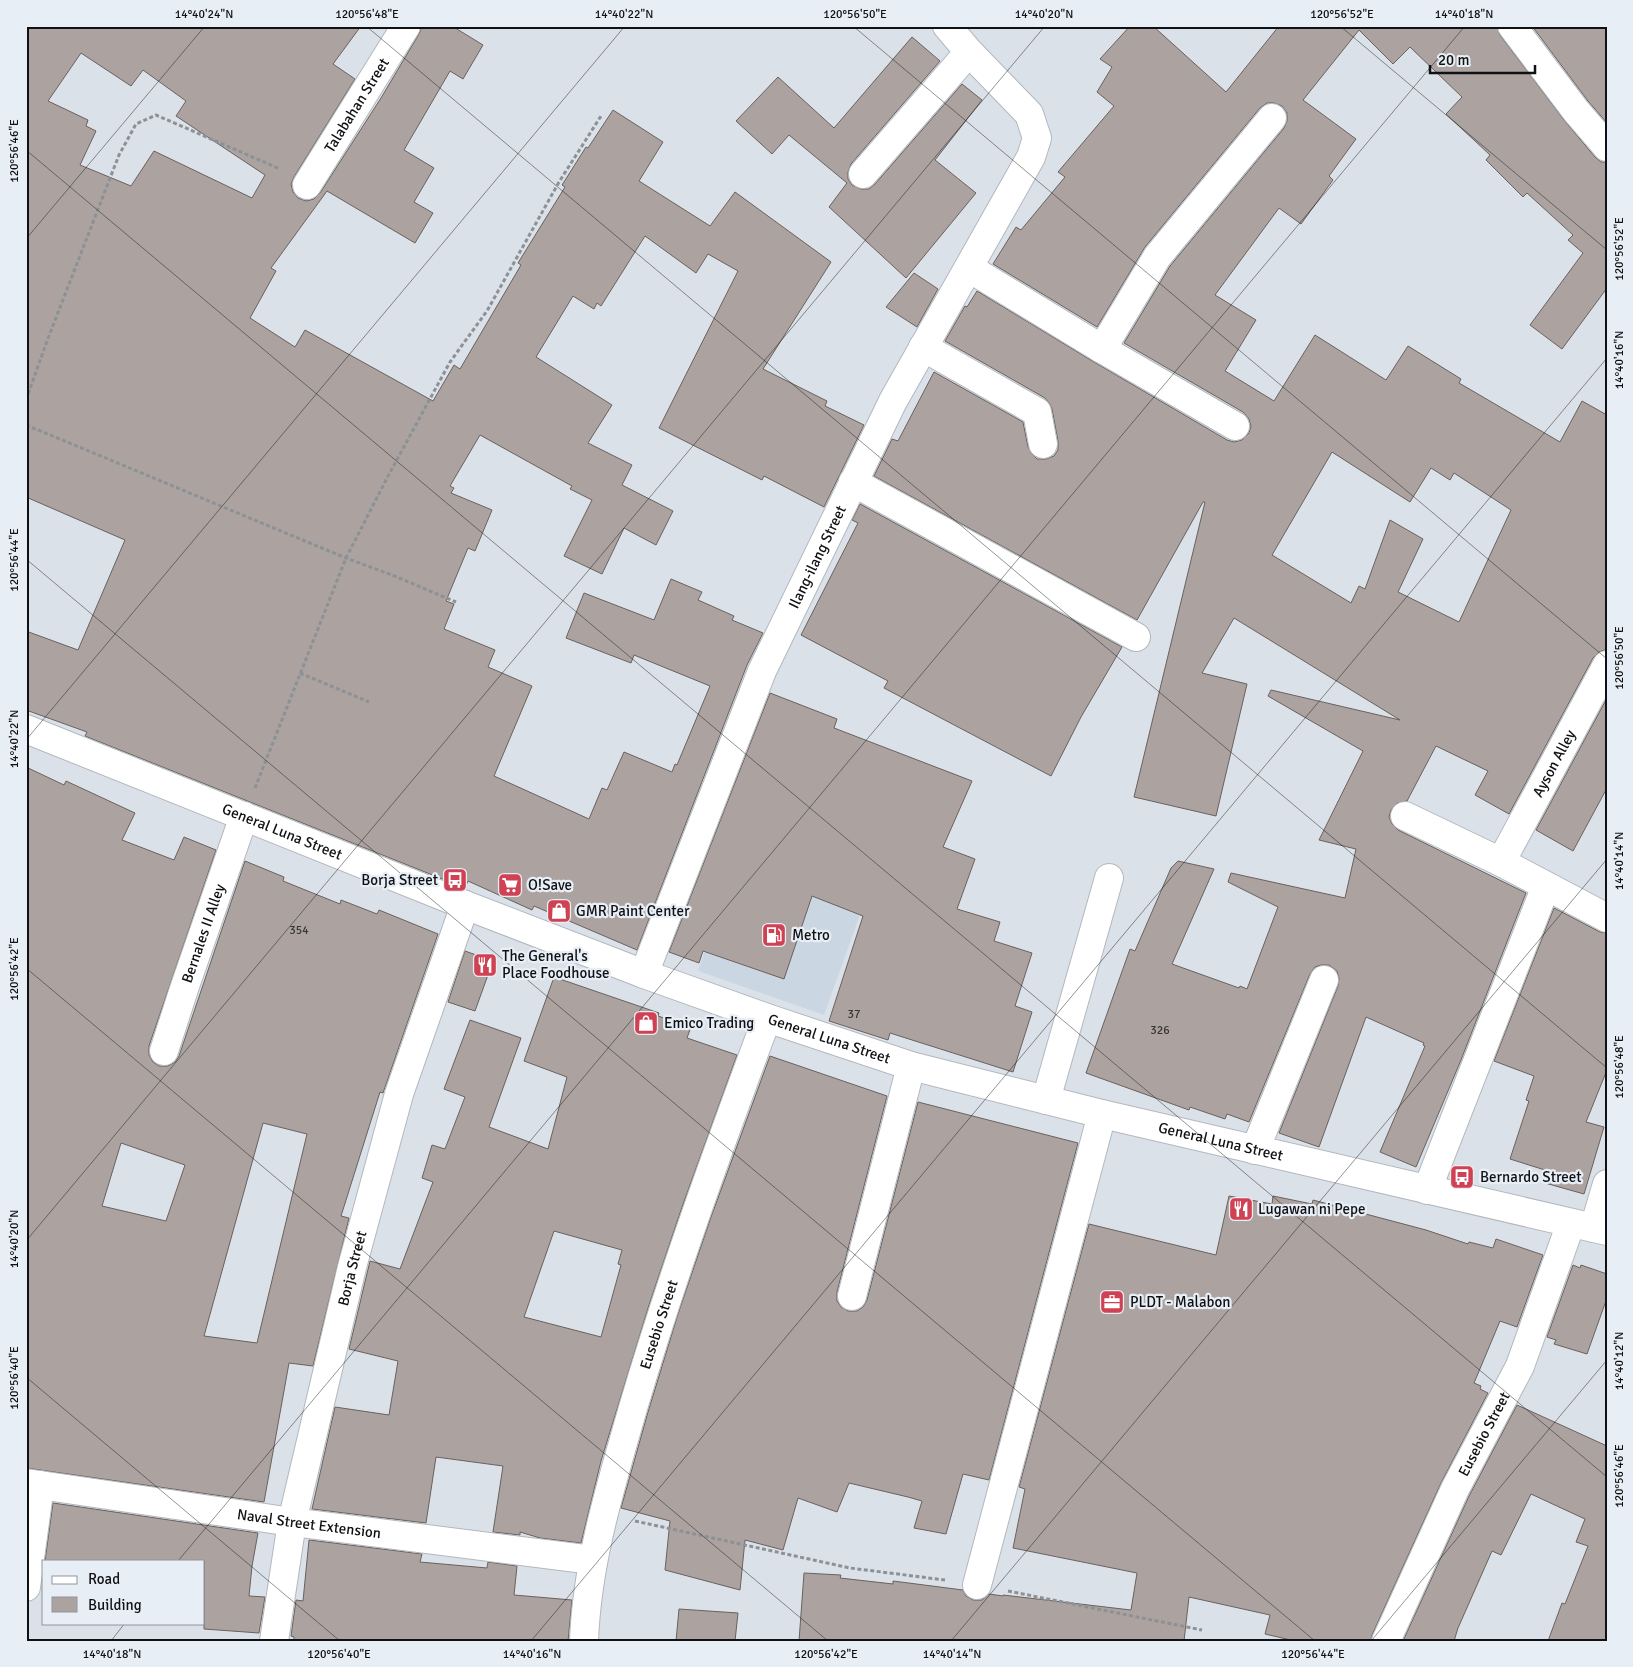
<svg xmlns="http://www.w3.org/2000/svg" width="1633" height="1667" viewBox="0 0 1633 1667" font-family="Signika,sans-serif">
<rect width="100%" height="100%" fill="#dbe1e8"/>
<polygon fill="#cbd6e3" points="745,838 872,881 824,1015 698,971"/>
<g fill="#aca3a0" stroke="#69615e" fill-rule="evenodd">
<path d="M26,26H361L333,64L355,79L294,177L291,184L293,192L298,198L306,201L314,199L320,193L381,98L419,34L422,26H452L483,45L463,79L450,71L404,150L434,168L414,202L433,213L415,243L327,191L271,268L276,271L250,318L295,347L305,330L433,401L454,365L460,369L521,265L518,263L565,187L562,185L586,147L588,148L613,110L663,142L639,181L710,226L735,192L831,262L763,369L827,401L825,406L864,425L824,507L764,476L762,480L659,428L738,271L708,254L696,273L645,236L601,306L597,303L594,309L573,296L536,357L612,405L588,443L632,465L622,485L673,511L656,545L624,528L602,574L564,556L592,500L570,489L572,486L480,435L450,486L454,488L451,493L492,510L475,551L468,548L446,601L454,604L444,629L495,650L488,667L532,686L494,776L589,819L602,788L607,790L624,752L672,772L675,764L677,765L710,686L634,655L631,663L566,638L584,593L654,620L671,579L702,592L698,600L734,616L732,620L763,633L747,665L637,950L534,906L532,910L468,881L465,888L85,736L87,732L26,710V631L78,650L125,540L26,497ZM81,53L131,86L143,70L186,101L176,116L265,175L252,198L154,151L131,186L80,165L96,131L86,126L88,120L48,101Z"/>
<path d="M1130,26H1153L1226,92L1279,26H1497L1500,35L1564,120L1595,157L1601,162H1607V288L1562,349L1530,325L1583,253L1568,240L1573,235L1527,193L1523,197L1486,160L1490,155L1446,114L1462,97L1410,47L1393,64L1359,30L1303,100L1356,139L1329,176L1333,180L1301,224L1279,208L1215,295L1256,320L1225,371L1274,401L1315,335L1386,380L1408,346L1461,379L1459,383L1560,442L1582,401L1607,415V649L1599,652L1593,658L1509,814L1475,795L1488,771L1436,746L1407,801L1397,803L1391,810L1389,817L1392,824L1398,830L1526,893L1461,1060L1416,1167L1380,1152L1425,1046L1423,1045L1424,1043L1366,1017L1319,1147L1279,1133L1338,986L1339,978L1337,971L1329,965H1321L1315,967L1310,974L1249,1122L1227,1114L1225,1119L1190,1107L1189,1110L1086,1073L1130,949L1135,951L1171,868L1178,861L1214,869L1172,964L1239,988L1240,986L1247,989L1278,907L1228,882L1231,873L1345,898L1356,849L1319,840L1363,751L1268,696L1271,690L1400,720L1234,618L1202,673L1247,684L1216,816L1134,797L1205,502H1203L1137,620L874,476L892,439L898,441L934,372L1023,422L1028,447L1032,454L1037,459H1046L1054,456L1058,450V441L1052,409L1049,403L1045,398L945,341L965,306L967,307L977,291L1094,362L1227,440L1234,442L1242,440L1249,433L1251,426L1249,419L1243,412L1124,343L1170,266L1284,128L1287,121V113L1282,106L1274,103H1267L1260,108L1145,247L1097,327L993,264L1016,227L1021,230L1065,177L1058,172L1114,106L1097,92L1112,67L1100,59ZM1332,452L1410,502L1431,468L1450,480L1454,473L1511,510L1459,622L1398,592L1423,539L1390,520L1365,589L1359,586L1351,603L1272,555Z"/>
<polygon points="1532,26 1607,26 1607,123 1588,101"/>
<polygon points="912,37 940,61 851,164 848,172 848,179 852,185 861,189 869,189 875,184 962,84 982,100 935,160 976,193 906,278 829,207 847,183 789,135 772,154 736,121 778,77 834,128"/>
<polygon points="914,273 938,289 917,327 886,307"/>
<polygon points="860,504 1122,647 1081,717 1051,776 884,688 888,681 801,635 858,523 852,520"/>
<polygon points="770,693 837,719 834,728 972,781 943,847 975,859 957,909 1000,922 994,941 1032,953 1015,1006 1032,1012 1013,1072 890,1033 888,1040 829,1021 863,916 812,896 784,979 703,951 699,963 669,952"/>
<polygon points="1607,698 1607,788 1573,851 1536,830"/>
<path d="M26,767L64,785L66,781L135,813L122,840L174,860L184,837L216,850L149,1046V1055L153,1062L159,1066H168L175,1062L179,1056L245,861L284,877L283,881L340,904L341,900L377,914L379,910L438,934L383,1093L380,1092L341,1216L349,1218L313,1366L289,1363L264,1502L26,1468ZM263,1123L307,1134L257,1343L204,1336ZM121,1143L185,1165L166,1221L102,1206Z"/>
<polygon points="1554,908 1600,932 1607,933 1607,1070 1586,1122 1604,1127 1584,1194 1545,1183 1548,1171 1510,1159 1529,1101 1526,1100 1534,1076 1494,1061"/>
<polygon points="465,951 493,961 475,1011 448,1002"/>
<path d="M554,977L659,1013L658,1016L691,1027L687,1038L737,1055L682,1207L649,1305L601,1461L581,1543L540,1538L520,1532V1535L493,1532L503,1466L436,1457L426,1523L312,1509L335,1407L389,1415L398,1361L349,1349L370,1261L400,1269L433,1182L422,1178L432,1145L445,1149L465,1097L444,1089L470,1020L521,1038L489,1127L548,1149L567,1077L524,1061ZM554,1231L622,1250L618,1264L621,1265L601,1337L524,1317Z"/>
<polygon points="770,1056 887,1096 837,1292 837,1301 841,1307 848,1311 857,1311 863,1307 867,1300 918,1102 1078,1143 989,1480 963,1474 946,1534 914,1528 922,1501 908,1497 849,1483 837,1512 798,1498 783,1550 745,1540 740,1590 665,1570 670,1521 621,1508 648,1412 678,1314 711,1217"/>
<polygon points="1229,1196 1272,1204 1273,1196 1312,1204 1313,1200 1426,1230 1468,1244 1469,1242 1493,1248 1496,1239 1543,1255 1517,1327 1500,1321 1474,1383 1481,1386 1480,1389 1488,1393 1441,1483 1372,1635 1371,1641 1295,1641 1265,1634 1270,1615 1189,1597 1184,1641 799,1641 804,1573 841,1575 840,1578 893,1584 893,1581 963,1590 966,1596 973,1600 982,1600 989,1594 1003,1596 1003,1595 1131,1610 1137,1573 1013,1548 1025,1489 1019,1487 1089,1224 1216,1255"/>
<polygon points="1573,1265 1580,1268 1581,1265 1607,1274 1607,1298 1587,1354 1554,1344 1556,1340 1547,1337"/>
<polygon points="1517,1405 1607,1446 1607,1641 1548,1641 1562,1603 1565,1604 1588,1546 1576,1542 1585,1519 1531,1494 1501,1555 1492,1551 1458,1628 1454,1641 1403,1641 1469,1496"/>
<polygon points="53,1503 258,1533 252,1566 249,1596 265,1597 259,1633 204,1629 204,1561 45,1561"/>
<polygon points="309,1540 422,1554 420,1562 487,1568 488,1562 517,1566 514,1595 572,1600 568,1641 294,1641 294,1637 291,1636 296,1600 303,1601"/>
<polygon points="679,1609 738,1613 735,1641 676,1641"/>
</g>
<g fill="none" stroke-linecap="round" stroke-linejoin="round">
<defs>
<g id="minor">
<polyline points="1512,26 1576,111 1607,147"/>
<polyline points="863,174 969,52"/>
<path id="s1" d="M307,185L406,26"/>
<polyline points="969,268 1102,349 1235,426"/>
<polyline points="923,347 1037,412 1043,444"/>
<polyline points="1102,349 1157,257 1272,118"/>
<polyline points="853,482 1136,637"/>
<polyline points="1405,816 1501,862 1607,918"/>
<path id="s2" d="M1501,862L1607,665"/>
<path id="s3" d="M644,974L762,671L893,401L1031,157L1037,138L1029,114L969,52L947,26"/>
<path id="s4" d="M164,1051L184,989L244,816"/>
<polyline points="1046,1100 1109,878"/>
<polyline points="1255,1150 1324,980"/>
<polyline points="1427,1190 1546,886"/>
<polyline points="1594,1228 1607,1184"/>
<polyline points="852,1296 911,1066"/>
<path id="s5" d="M26,1483L292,1522L593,1560"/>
<polyline points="977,1585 1102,1114"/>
<polyline points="26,1587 40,1485"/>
<path id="s6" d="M274,1641L292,1522L352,1267L399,1094L465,905"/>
<path id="s7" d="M584,1641C587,1561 611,1485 633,1408C672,1276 719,1147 767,1018"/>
<path id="s8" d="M1386,1641L1455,1489L1520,1366L1571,1223"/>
</g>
<g id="major">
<path id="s9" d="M26,729L465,905L644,974L767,1018L911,1066L1102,1114L1607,1231"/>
</g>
</defs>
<use href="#minor" stroke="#b3b8bf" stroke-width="30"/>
<use href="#major" stroke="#b3b8bf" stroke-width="30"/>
<g stroke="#8c9196" stroke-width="3" stroke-dasharray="4 2.5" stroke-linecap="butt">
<polyline points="26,400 47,341 119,155 136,124 156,115 280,169"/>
<polyline points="26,425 346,558 392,575 456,602"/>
<polyline points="300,673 369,702"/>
<polyline points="255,788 346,558 387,478 450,362 487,311 559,182 601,116"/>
<polyline points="635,1521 850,1568 945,1580"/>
<polyline points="1008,1591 1202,1630"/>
</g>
<use href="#minor" stroke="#fff" stroke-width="28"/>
<use href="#major" stroke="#fff" stroke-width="28"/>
</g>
<path fill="none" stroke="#0f1114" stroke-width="1" stroke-opacity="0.45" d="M366,26L1607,1068M853,26L1607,659M1340,26L1607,250M26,150L1607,1477M26,239L205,26M26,559L1315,1641M26,740L625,26M26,968L828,1641M26,1241L1045,26M26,1377L340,1641M178,1561L1465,26M111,1641L125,1623M531,1641L1607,358M951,1641L1607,859M1371,1641L1607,1360"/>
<defs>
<symbol id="bus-square" viewBox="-11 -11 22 22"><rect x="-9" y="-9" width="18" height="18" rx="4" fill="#d14154" stroke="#e8eef5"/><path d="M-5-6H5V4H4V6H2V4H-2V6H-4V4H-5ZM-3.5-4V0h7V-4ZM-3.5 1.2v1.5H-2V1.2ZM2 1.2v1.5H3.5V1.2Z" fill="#fff"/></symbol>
<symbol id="supermarket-square" viewBox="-11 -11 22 22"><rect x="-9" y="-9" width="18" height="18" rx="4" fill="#d14154" stroke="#e8eef5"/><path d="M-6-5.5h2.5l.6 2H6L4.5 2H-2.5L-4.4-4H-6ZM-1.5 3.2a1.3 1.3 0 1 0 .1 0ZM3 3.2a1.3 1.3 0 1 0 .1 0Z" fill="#fff"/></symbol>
<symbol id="shop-square" viewBox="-11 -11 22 22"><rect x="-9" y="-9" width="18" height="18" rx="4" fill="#d14154" stroke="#e8eef5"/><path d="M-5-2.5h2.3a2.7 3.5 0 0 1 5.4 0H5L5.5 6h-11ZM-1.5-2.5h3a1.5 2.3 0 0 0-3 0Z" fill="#fff"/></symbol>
<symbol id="fuel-square" viewBox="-11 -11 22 22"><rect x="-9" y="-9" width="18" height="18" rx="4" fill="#d14154" stroke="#e8eef5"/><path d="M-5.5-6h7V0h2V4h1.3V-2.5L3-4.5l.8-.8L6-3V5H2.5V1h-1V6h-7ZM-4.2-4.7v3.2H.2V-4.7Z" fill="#fff"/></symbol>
<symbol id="restaurant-square" viewBox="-11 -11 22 22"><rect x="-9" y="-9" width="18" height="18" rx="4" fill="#d14154" stroke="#e8eef5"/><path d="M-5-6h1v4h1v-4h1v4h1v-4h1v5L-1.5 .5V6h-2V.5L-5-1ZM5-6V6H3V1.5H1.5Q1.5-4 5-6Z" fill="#fff"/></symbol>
<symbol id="office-square" viewBox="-11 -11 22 22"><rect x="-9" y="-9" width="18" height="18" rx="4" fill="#d14154" stroke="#e8eef5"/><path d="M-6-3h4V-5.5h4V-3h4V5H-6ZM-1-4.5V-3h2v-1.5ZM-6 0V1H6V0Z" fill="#fff"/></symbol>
</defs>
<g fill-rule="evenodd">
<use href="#bus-square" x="441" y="866" width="28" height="28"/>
<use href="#supermarket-square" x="496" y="871" width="28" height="28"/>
<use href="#shop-square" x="545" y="897" width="28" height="28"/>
<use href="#fuel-square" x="760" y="921" width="28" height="28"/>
<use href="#restaurant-square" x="471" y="951" width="28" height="28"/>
<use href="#shop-square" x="632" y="1009" width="28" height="28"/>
<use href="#bus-square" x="1448" y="1163" width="28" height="28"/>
<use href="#restaurant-square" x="1227" y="1195" width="28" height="28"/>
<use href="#office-square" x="1098" y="1288" width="28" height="28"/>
</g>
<g text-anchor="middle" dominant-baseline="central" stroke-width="4.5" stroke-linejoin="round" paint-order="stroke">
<g font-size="12" fill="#363637">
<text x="299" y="930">354</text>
<text x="854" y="1014">37</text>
<text x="1160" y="1030">326</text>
</g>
<g font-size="15" fill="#0f1114" stroke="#e8eef5">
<text stroke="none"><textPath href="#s1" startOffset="94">Talabahan Street</textPath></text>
<text stroke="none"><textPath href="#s3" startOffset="452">Ilang-ilang Street</textPath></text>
<text stroke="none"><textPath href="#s2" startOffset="112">Ayson Alley</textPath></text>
<text stroke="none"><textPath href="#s9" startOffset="276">General Luna Street</textPath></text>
<text stroke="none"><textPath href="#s4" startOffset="124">Bernales II Alley</textPath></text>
<text stroke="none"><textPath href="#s9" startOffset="861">General Luna Street</textPath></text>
<text stroke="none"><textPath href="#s9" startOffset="1266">General Luna Street</textPath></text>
<text stroke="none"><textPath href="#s6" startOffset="381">Borja Street</textPath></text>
<text stroke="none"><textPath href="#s7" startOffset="326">Eusebio Street</textPath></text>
<text stroke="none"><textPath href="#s8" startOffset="229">Eusebio Street</textPath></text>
<text stroke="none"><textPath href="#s5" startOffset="286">Naval Street Extension</textPath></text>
</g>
<g font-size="15" fill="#0f1114" stroke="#e8eef5" text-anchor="start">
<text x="438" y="880" text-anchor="end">Borja Street</text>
<text x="528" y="885">O!Save</text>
<text x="576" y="911">GMR Paint Center</text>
<text x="792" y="935">Metro</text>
<text x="502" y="956">The General's<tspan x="502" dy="17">Place Foodhouse</tspan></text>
<text x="664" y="1023">Emico Trading</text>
<text x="1480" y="1177">Bernardo Street</text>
<text x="1258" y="1209">Lugawan ni Pepe</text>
<text x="1130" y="1302">PLDT - Malabon</text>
</g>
</g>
<rect width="1633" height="1667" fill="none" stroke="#e8eef5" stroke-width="55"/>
<rect x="42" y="1560" width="162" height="65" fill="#e8eef5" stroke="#91969b"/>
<rect x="52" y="1576" width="25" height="8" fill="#ffffff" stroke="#91969b"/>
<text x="88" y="1584" font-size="15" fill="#0f1114">Road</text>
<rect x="52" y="1597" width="25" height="15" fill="#aca3a0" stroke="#91969b"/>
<text x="88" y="1610" font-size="15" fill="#0f1114">Building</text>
<path d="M1430 65v8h105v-8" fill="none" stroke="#0f1114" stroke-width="2.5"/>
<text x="1438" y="65" font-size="15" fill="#0f1114" stroke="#e8eef5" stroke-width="4" paint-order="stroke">20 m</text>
<rect x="28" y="28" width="1578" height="1612" fill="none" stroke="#0f1114" stroke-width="2"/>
<g font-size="12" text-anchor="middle" fill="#0f1114">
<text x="204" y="18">14°40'24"N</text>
<text x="367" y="18">120°56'48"E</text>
<text x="624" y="18">14°40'22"N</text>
<text x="855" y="18">120°56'50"E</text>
<text x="1044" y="18">14°40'20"N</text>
<text x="1342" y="18">120°56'52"E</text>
<text x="1464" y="18">14°40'18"N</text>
<text transform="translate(14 151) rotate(-90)" y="4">120°56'46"E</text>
<text transform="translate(1619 249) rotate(-90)" y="4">120°56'52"E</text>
<text transform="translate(1619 360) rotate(-90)" y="4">14°40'16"N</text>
<text transform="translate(14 560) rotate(-90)" y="4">120°56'44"E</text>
<text transform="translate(1619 658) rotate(-90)" y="4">120°56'50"E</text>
<text transform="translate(14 739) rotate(-90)" y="4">14°40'22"N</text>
<text transform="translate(1619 861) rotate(-90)" y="4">14°40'14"N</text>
<text transform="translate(14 969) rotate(-90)" y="4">120°56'42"E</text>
<text transform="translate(1619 1067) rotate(-90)" y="4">120°56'48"E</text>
<text transform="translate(14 1239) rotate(-90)" y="4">14°40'20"N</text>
<text transform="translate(1619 1361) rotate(-90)" y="4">14°40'12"N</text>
<text transform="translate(14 1378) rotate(-90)" y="4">120°56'40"E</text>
<text transform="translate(1619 1476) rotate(-90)" y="4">120°56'46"E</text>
<text x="112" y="1658">14°40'18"N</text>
<text x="339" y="1658">120°56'40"E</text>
<text x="532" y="1658">14°40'16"N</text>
<text x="826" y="1658">120°56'42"E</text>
<text x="952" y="1658">14°40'14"N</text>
<text x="1313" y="1658">120°56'44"E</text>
</g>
</svg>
